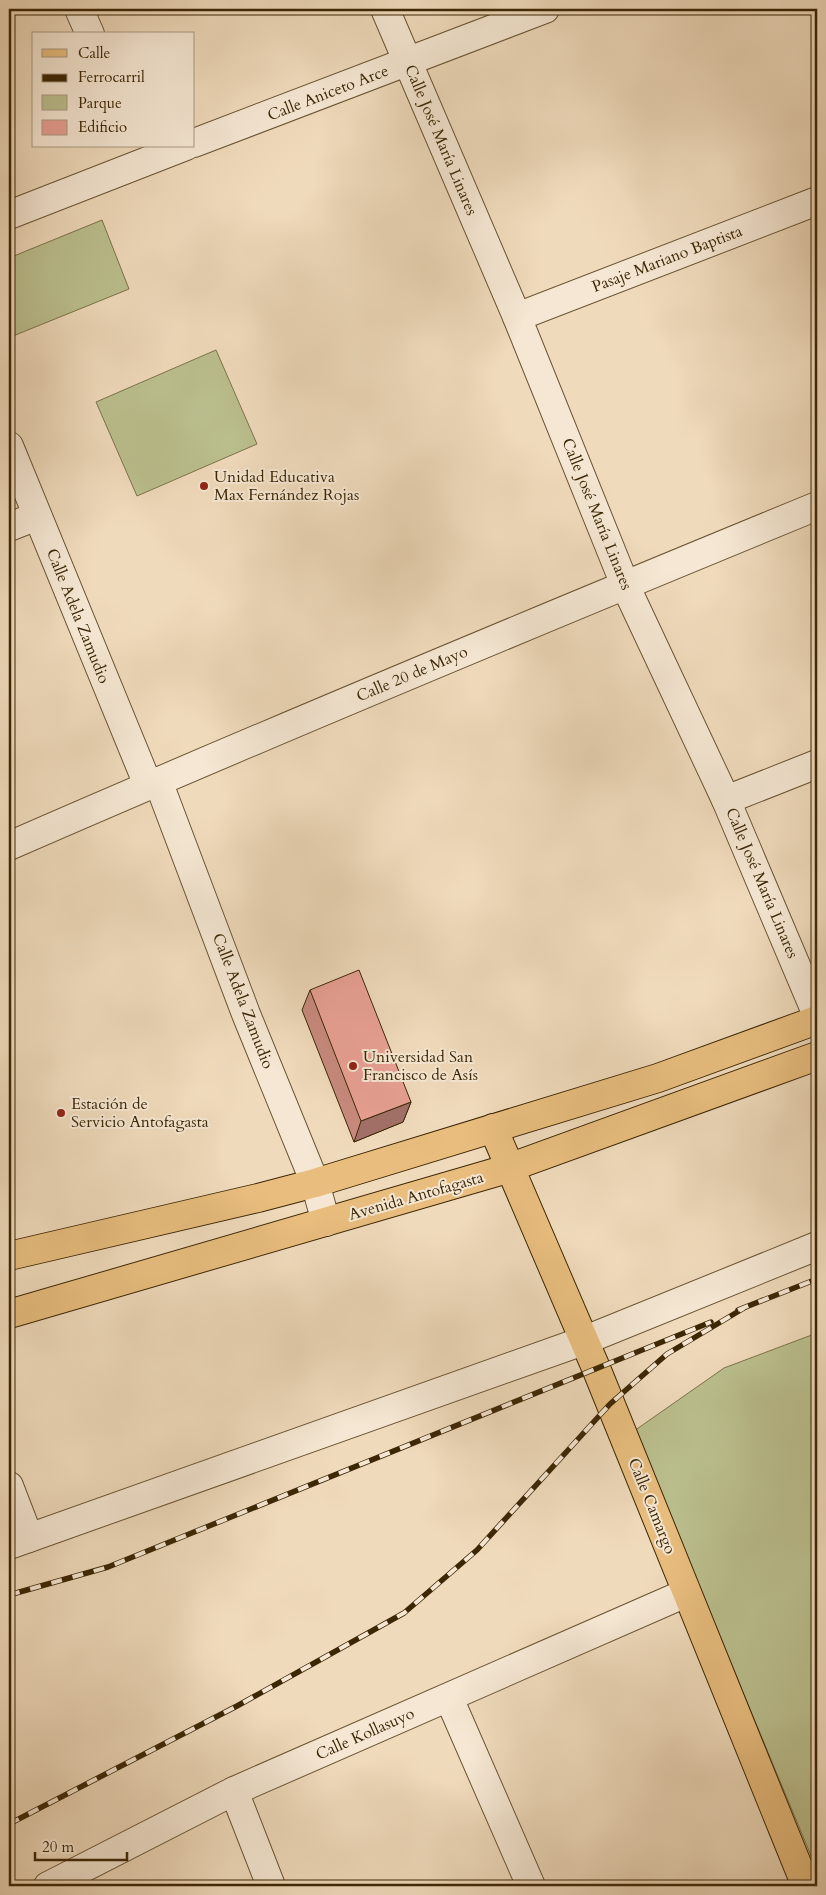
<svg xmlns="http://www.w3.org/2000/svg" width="826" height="1895" viewBox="0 0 826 1895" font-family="Cardo,serif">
<rect width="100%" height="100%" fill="#efdabb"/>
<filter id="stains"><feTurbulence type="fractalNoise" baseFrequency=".004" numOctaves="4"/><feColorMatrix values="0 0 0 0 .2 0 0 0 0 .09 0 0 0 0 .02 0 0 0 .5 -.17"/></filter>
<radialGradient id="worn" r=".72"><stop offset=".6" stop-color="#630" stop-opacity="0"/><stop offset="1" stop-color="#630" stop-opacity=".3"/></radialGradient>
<g fill="#bbbf8e" stroke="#7c734a">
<polygon points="102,220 129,289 13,336 9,326 9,258"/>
<polygon points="216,350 257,444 137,496 96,402"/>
<polygon points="817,1333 817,1870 634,1431 724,1368"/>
</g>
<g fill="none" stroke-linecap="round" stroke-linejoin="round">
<defs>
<g id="minor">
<polyline points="79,9 90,34"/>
<polyline points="385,9 517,317 625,585 726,800 817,1015"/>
<polyline points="194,143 545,9"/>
<polyline points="9,215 186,146"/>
<polyline points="517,317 817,201"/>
<polyline points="9,446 148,785"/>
<polyline points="9,527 37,516"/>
<polyline points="158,781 246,1014 315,1183 326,1222"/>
<polyline points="726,800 817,764"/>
<path d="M9,846C277,729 547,617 817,506"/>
<polyline points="9,1486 29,1538"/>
<polyline points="9,1545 583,1341 817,1246"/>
<polyline points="449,1698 531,1886"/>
<polyline points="234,1791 271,1886"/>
<polyline points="48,1886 234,1791 686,1593"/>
</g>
<polyline id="major" points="493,1128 596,1368 806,1886"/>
<g id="highway">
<polyline points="9,1256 258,1198 315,1183 658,1078 817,1020"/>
<polyline points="9,1314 500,1171 817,1056"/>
</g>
</defs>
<use href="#minor" stroke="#695432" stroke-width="30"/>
<use href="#major" stroke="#3c2705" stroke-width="30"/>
<use href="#highway" stroke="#3c2705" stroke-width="30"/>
<use href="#minor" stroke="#f5e7d3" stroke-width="28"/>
<use href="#major" stroke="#e8bd7e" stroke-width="28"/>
<use href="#highway" stroke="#e8bd7e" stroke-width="28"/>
<defs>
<g id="rail">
<polyline points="738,1310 817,1279"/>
<polyline points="9,1595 108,1567 711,1322"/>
<polyline points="9,1824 237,1706 404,1613 477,1550 610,1404 667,1354 744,1308"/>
</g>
</defs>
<use href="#rail" stroke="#3c2705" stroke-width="5.5"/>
<use href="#rail" stroke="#f5e7d3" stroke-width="4" stroke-dasharray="11" stroke-linecap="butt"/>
</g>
<polygon fill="#c88a7f" stroke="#3c2705" points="310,990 411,1102 403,1122 354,1142 302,1010"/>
<polygon fill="#a27068" stroke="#3c2705" points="411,1102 403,1122 354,1142 361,1121"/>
<polygon fill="#e8a094" stroke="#3c2705" points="359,970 411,1102 361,1121 310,990"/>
<g fill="#8f2418" stroke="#f5e7d3" stroke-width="2">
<circle cx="204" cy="486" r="5"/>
<circle cx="353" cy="1066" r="5"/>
<circle cx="61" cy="1113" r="5"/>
</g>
<g text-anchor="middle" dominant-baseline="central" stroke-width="4" stroke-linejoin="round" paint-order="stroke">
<g font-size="16" fill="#3c2705" stroke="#f5e7d3">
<text transform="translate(328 93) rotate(-21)">Calle Aniceto Arce</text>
<text transform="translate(441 140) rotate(67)">Calle José María Linares</text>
<text transform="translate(667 259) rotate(-21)">Pasaje Mariano Baptista</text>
<text transform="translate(597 514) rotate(68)">Calle José María Linares</text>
<text transform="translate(78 616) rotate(68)">Calle Adela Zamudio</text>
<text transform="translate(412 674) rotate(-23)">Calle 20 de Mayo</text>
<text transform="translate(762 883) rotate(67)">Calle José María Linares</text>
<text transform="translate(243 1001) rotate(69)">Calle Adela Zamudio</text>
<text transform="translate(416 1196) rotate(-16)">Avenida Antofagasta</text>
<text transform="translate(652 1506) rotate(68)">Calle Camargo</text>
<text transform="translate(365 1734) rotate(-24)">Calle Kollasuyo</text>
</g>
<g font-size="16" fill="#3c2705" stroke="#f5e7d3" text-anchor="start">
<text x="214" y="477">Unidad Educativa<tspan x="214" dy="18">Max Fernández Rojas</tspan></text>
<text x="363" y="1057">Universidad San<tspan x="363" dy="18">Francisco de Asís</tspan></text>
<text x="71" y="1104">Estación de<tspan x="71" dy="18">Servicio Antofagasta</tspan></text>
</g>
</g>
<rect width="826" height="1895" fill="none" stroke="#efdabb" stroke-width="30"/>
<rect x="10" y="10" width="806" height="1875" fill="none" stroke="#3c2705" stroke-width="2.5"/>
<rect x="15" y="15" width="796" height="1865" fill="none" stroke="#3c2705"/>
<rect x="32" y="32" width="162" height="115" fill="#f5e7d3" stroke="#ab9a81"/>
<rect x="42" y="49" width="25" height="8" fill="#e8bd7e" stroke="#ab9a81"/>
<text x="78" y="58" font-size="15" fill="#3c2705">Calle</text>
<rect x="42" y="74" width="25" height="8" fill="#3c2705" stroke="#ab9a81"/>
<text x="78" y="82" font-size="15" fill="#3c2705">Ferrocarril</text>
<rect x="42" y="95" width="25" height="15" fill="#bbbf8e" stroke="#ab9a81"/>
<text x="78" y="108" font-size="15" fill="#3c2705">Parque</text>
<rect x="42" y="120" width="25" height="15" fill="#e8a094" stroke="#ab9a81"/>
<text x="78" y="132" font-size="15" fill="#3c2705">Edificio</text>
<path d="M35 1852v8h92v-8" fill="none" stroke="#3c2705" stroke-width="2.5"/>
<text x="42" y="1852" font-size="15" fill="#3c2705" stroke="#f5e7d3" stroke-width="4" paint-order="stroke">20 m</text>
<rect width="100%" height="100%" filter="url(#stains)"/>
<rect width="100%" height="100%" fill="url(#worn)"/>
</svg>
